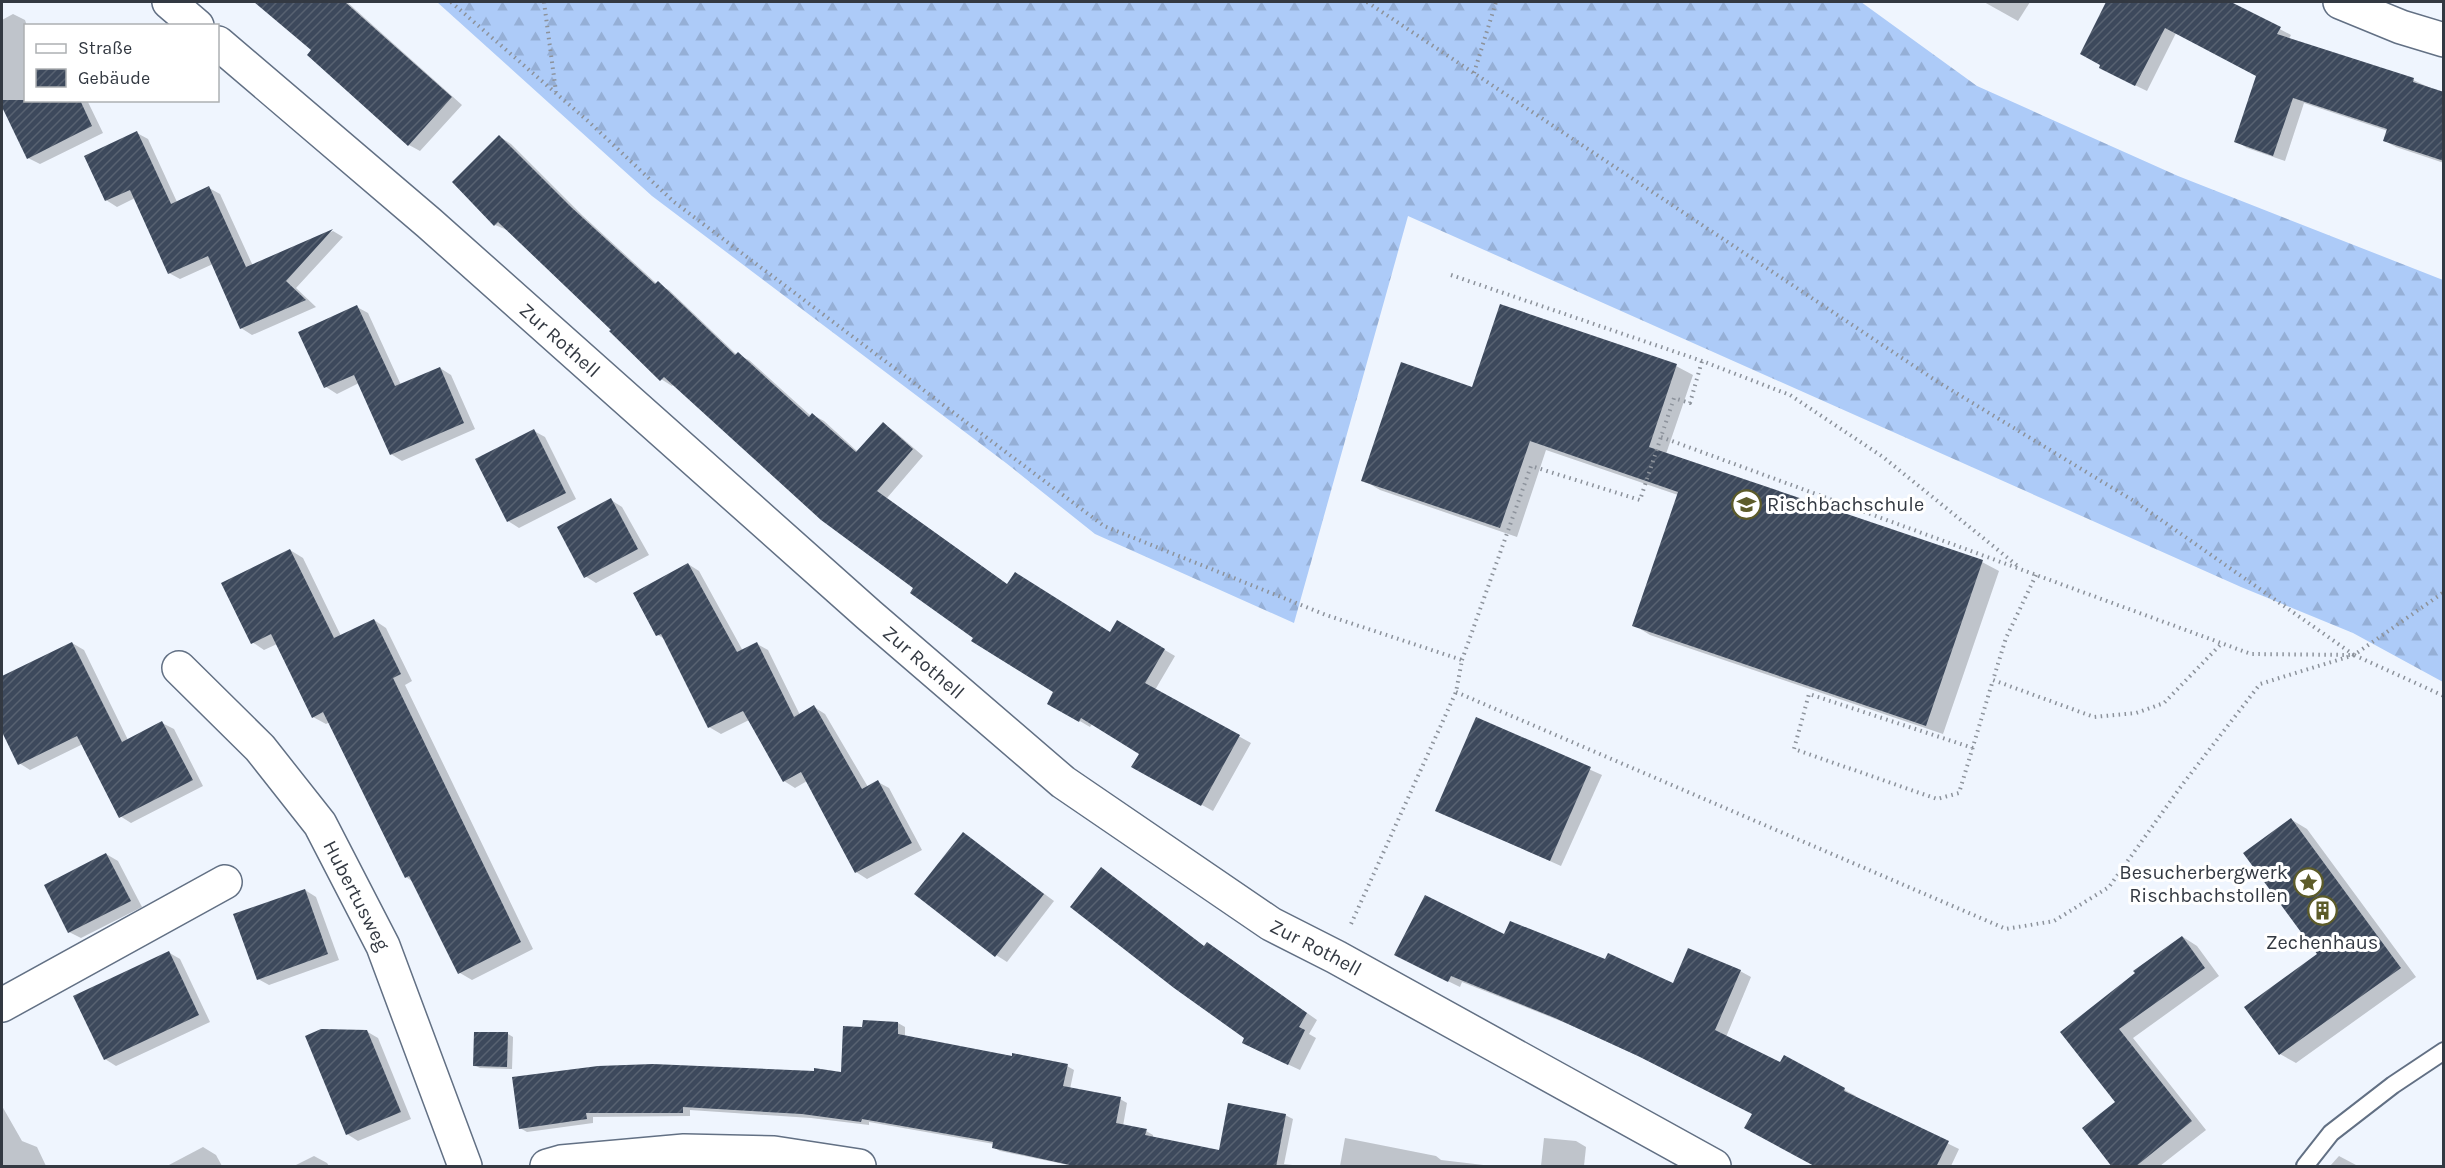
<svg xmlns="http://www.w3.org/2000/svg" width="2445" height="1168" viewBox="0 0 2445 1168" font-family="Karla,sans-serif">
<defs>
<pattern id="forest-firs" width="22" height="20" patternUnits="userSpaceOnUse" patternTransform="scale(1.5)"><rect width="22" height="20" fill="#adcbf8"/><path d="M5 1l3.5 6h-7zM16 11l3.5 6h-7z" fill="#95afd6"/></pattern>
<pattern id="building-hatch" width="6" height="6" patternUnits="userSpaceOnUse" patternTransform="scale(1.5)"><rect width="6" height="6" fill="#3d495c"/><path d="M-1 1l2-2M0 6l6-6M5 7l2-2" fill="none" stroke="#586271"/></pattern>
</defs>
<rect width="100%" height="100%" fill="#eff5fe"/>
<polygon fill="url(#forest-firs)" points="437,2 1861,2 1977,86 2178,176 2443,280 2443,682 2353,633 2241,587 1408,216 1294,623 1095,534 1006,463 652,196"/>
<g fill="#0003">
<polygon points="256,2 347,2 462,105 420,151 409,145 313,50"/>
<polygon points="1984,2 2030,2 2018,21"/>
<polygon points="2105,2 2229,2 2291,35 2289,39 2413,80 2444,94 2444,163 2396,147 2385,141 2388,131 2304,103 2285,161 2247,148 2236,141 2258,76 2176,33 2147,91 2112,74 2108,2"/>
<polygon points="13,14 25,20 27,26 26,100 87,100 103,133 40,164 28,158 2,103 2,20"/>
<polygon points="137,133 148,139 177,202 209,188 220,194 253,266 333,231 343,237 296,288 316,307 252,335 241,328 213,264 180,279 169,273 135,198 117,207 106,200"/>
<polygon points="500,137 511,144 582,215 657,284 669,290 737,355 749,360 811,416 813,415 824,421 858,452 883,424 894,431 923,456 887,498 1008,585 1111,633 1117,622 1175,656 1155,690 1251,743 1213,811 1133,767 1141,753 1092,724 1090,727 1049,703 1055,692 975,638 674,384 672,386 661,379 613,330 507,230 495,225"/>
<polygon points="357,307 368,313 401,385 440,368 451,375 475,429 402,461 391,454 359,383 337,394 326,387"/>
<polygon points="1676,366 1693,375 1666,454 1982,562 1999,571 1943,734 1650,635 1634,625 1678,495 1546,450 1517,537 1380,490 1363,480 1473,388"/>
<polygon points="534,431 545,437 576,499 519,528 508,521"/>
<polygon points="611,500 622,507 649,555 596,583 585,576"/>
<polygon points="290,550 303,558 341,636 374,620 386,628 412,681 405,685 533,949 472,980 460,973 413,882 406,877 330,722 326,724 313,717 277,644 264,650 252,642"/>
<polygon points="688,564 699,571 743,651 757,644 768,650 800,715 814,707 825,714 868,787 878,782 889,788 922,850 867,879 856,872 807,781 795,788 784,781 749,720 721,734 709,727 666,640 658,635 635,594"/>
<polygon points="72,643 84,650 128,740 162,723 174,729 203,786 131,823 120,816 83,744 30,770 19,763 2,728 2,678"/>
<polygon points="1476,719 1602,775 1561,866 1436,810"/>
<polygon points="2292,820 2307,829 2416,977 2296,1063 2280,1054 2246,1007 2319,954"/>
<polygon points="963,834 1054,901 1007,962 996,955"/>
<polygon points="106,854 118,861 142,907 81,938 69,932"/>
<polygon points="1101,869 1205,947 1218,950 1317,1020 1309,1034 1316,1038 1300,1070 1255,1049"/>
<polygon points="305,890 316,897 339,960 269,985 258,979"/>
<polygon points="1505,936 1606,961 1674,985 1740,971 1751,977 1726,1037 1780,1064 1784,1057 1856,1096 1855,1098 1959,1149 1951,1166 1848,1166 1754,1114 1651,1062 1568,1024 1462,982 1460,987 1407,961"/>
<polygon points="2183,937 2197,946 2219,976 2133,1038 2206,1130 2160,1166 2114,1166 2117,1102 2062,1033"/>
<polygon points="168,952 180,959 210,1022 116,1066 105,1059"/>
<polygon points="864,1021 898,1023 905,1027 905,1037 1067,1066 1074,1070 1070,1089 1120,1099 1127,1103 1123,1126 1146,1131 1153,1135 1153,1138 1220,1152 1285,1115 1293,1119 1284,1164 1301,1166 1073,1166 1000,1151 993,1147 994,1144 869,1122 869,1125 811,1118 690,1110 690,1116 593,1117 593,1123 527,1132 520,1128 513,1078 842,1074 864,1029"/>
<polygon points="366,1031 378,1038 411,1119 358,1141 347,1134"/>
<polygon points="508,1034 513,1037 512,1069 480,1068 474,1065"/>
<polygon points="2,1106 22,1141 37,1147 46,1166 2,1166"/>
<polygon points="1345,1138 1436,1156 1441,1160 1492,1166 1340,1166"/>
<polygon points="1544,1138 1576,1141 1586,1147 1584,1166 1541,1166"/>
<polygon points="203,1147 216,1155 222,1166 167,1166"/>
<polygon points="314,1156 327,1163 329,1166 294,1166"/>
<polygon points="2339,1156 2356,1165 2357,1166 2330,1166"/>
</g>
<g fill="url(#building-hatch)">
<polygon points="254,2 345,2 452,97 408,146 307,55 311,50"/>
<polygon points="2106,2 2231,2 2281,27 2277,34 2414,78 2413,82 2444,92 2444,161 2383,141 2387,129 2293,98 2273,156 2234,142 2256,76 2165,28 2135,86 2099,68 2100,65 2080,54"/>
<polygon points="2,100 80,100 92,126 27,159 2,107"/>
<polygon points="137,131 171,204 209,186 246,267 333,229 286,281 306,300 240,329 208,256 168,274 130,190 105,201 84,156"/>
<polygon points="499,135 571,207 655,284 658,281 735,355 738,352 809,417 812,413 856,452 883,422 913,449 877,491 1007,584 1015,572 1110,632 1117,620 1165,649 1145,683 1240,735 1201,806 1131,767 1139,754 1081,718 1079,722 1047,704 1053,692 971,641 973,638 910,593 913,588 821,520 664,377 660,381 609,331 611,330 498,222 494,226 452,182"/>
<polygon points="1500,304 1677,364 1649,447 1983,560 1926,726 1632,626 1678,492 1530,441 1500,528 1361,481 1401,362 1472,387"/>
<polygon points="357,305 395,386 440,367 464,423 390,455 354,375 324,388 298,332"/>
<polygon points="534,429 566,493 507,522 475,459"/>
<polygon points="611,498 638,549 584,578 557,527"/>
<polygon points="290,549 334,638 374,619 401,674 393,678 521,942 458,974 409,876 405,878 323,712 312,718 271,634 251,644 221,583"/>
<polygon points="688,563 737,652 757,642 794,717 814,705 862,789 878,780 912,843 855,873 801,772 783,782 743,711 708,728 661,634 656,636 633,593"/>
<polygon points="72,642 122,742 162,721 193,780 119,818 77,736 18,765 2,732 2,676"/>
<polygon points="1476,717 1591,767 1550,861 1435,811"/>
<polygon points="2291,818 2401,968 2279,1055 2244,1007 2317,954 2243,853"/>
<polygon points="963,832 1044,894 995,957 914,894"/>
<polygon points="106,853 131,901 68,933 44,885"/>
<polygon points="1101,867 1204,946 1207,942 1307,1013 1299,1027 1305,1030 1288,1065 1242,1043 1244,1038 1174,988 1070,907"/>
<polygon points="305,889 328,954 257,980 233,914"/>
<polygon points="1425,895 1504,934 1510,921 1605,959 1608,953 1673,983 1688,948 1741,970 1715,1030 1780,1062 1784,1055 1845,1088 1844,1091 1949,1141 1936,1167 1816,1167 1744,1128 1752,1114 1638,1056 1555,1018 1451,976 1448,982 1394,955"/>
<polygon points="2182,936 2205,968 2119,1029 2192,1121 2135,1167 2112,1167 2082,1128 2115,1102 2060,1032 2135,973 2133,971"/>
<polygon points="169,951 199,1015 104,1060 73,996"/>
<polygon points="863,1020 898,1022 898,1034 1012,1056 1012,1053 1068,1064 1063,1086 1121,1097 1116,1123 1147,1129 1145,1135 1219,1150 1228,1103 1286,1114 1276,1167 1079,1167 992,1148 993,1142 862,1119 861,1122 802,1114 683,1107 683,1113 586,1113 587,1119 519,1129 512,1077 598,1066 653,1064 814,1071 814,1068 841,1072 843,1026 862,1027"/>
<polygon points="321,1029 367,1030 401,1112 346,1135 305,1036"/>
<polygon points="474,1032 508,1032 507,1067 473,1066"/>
</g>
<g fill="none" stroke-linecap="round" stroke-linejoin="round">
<defs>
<polyline id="service" points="2305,1166 2331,1133 2393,1085 2444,1051"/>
<g id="minor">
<polyline points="169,2 197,26"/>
<polyline points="2340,2 2401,27 2444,40"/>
<path id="s1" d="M218,43L429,223L869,615L1063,782L1271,924L1336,957L1714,1166"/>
<path id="s2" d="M179,668L260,748L320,824L383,946L465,1166"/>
<polyline points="2,1005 225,882"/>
<polyline points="547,1166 561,1162 684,1151 774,1153 859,1166"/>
</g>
</defs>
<use href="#service" stroke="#627084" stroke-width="20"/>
<use href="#minor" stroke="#627084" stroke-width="36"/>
<g stroke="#8c929b" stroke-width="4" stroke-dasharray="1.5 4.5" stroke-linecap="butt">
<polyline points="451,2 589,122 674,202 1104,526 1326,615 1462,660 1456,692 1351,924"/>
<polyline points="544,2 556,92"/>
<polyline points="1367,2 1938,382 2134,501 2354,655"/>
<polyline points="1474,73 1496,2"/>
<polyline points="1451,275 1702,361 1790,395 1883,457 2019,567"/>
<polyline points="1661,437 2251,654 2354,655 2444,696"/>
<polyline points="2036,575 2006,638 1993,680 2094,717 2136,713 2164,703 2222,643"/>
<polyline points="1462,660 1531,466 1640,500 1674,398 1690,403 1702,361"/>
<polyline points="1456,692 2006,929 2054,921 2109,887 2182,785 2260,684 2354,655 2444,592"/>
<polyline points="1973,748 1809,694 1794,749 1937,799 1959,793 1993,680"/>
</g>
<use href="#service" stroke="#fff" stroke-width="16"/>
<use href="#minor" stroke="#fff" stroke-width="33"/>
</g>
<defs>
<symbol id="school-ring" viewBox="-11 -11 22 22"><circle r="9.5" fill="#fff" stroke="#5d5c29" stroke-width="1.5"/><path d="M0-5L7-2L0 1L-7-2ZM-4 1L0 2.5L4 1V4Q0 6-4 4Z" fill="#5d5c29"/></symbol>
<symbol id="sight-ring" viewBox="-11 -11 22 22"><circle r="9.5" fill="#fff" stroke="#5d5c29" stroke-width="1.5"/><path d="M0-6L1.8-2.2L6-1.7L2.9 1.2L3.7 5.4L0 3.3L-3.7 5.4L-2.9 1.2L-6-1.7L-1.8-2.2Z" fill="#5d5c29"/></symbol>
<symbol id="building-ring" viewBox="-11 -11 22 22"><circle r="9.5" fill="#fff" stroke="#5d5c29" stroke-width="1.5"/><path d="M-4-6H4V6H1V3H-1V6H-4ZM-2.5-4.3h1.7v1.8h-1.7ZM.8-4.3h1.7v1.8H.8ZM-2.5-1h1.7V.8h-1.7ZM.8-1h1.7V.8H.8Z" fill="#5d5c29"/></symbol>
</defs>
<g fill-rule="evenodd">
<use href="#school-ring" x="1730" y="488" width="33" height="33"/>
<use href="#sight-ring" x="2292" y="866" width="33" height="33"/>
<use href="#building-ring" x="2306" y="894" width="33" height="33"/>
</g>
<g text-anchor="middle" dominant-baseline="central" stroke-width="6" stroke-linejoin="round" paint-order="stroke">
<g font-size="20" fill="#333942" stroke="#fff">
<text stroke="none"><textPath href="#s1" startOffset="453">Zur Rothell</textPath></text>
<text stroke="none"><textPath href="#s1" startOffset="939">Zur Rothell</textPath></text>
<text stroke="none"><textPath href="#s2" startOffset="291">Hubertusweg</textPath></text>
<text stroke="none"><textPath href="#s1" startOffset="1425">Zur Rothell</textPath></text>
</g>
<g font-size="20" fill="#333942" stroke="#fff" text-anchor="start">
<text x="1767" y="504">Rischbachschule</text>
<text x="2288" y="872" text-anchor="end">Besucherbergwerk<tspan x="2288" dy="23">Rischbachstollen</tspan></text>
<text x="2322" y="942" text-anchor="middle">Zechenhaus</text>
</g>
</g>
<rect width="2445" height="1168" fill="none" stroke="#333942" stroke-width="6"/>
<rect x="24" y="24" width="195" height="78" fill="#ffffff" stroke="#adb0b3" stroke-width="1.5"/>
<rect x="36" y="44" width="30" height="9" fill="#ffffff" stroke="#adb0b3" stroke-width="1.5"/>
<text x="78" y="54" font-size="18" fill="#333942">Straße</text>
<rect x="36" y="69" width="30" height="18" fill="url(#building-hatch)" stroke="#adb0b3" stroke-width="1.5"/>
<text x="78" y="84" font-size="18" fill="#333942">Gebäude</text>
</svg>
